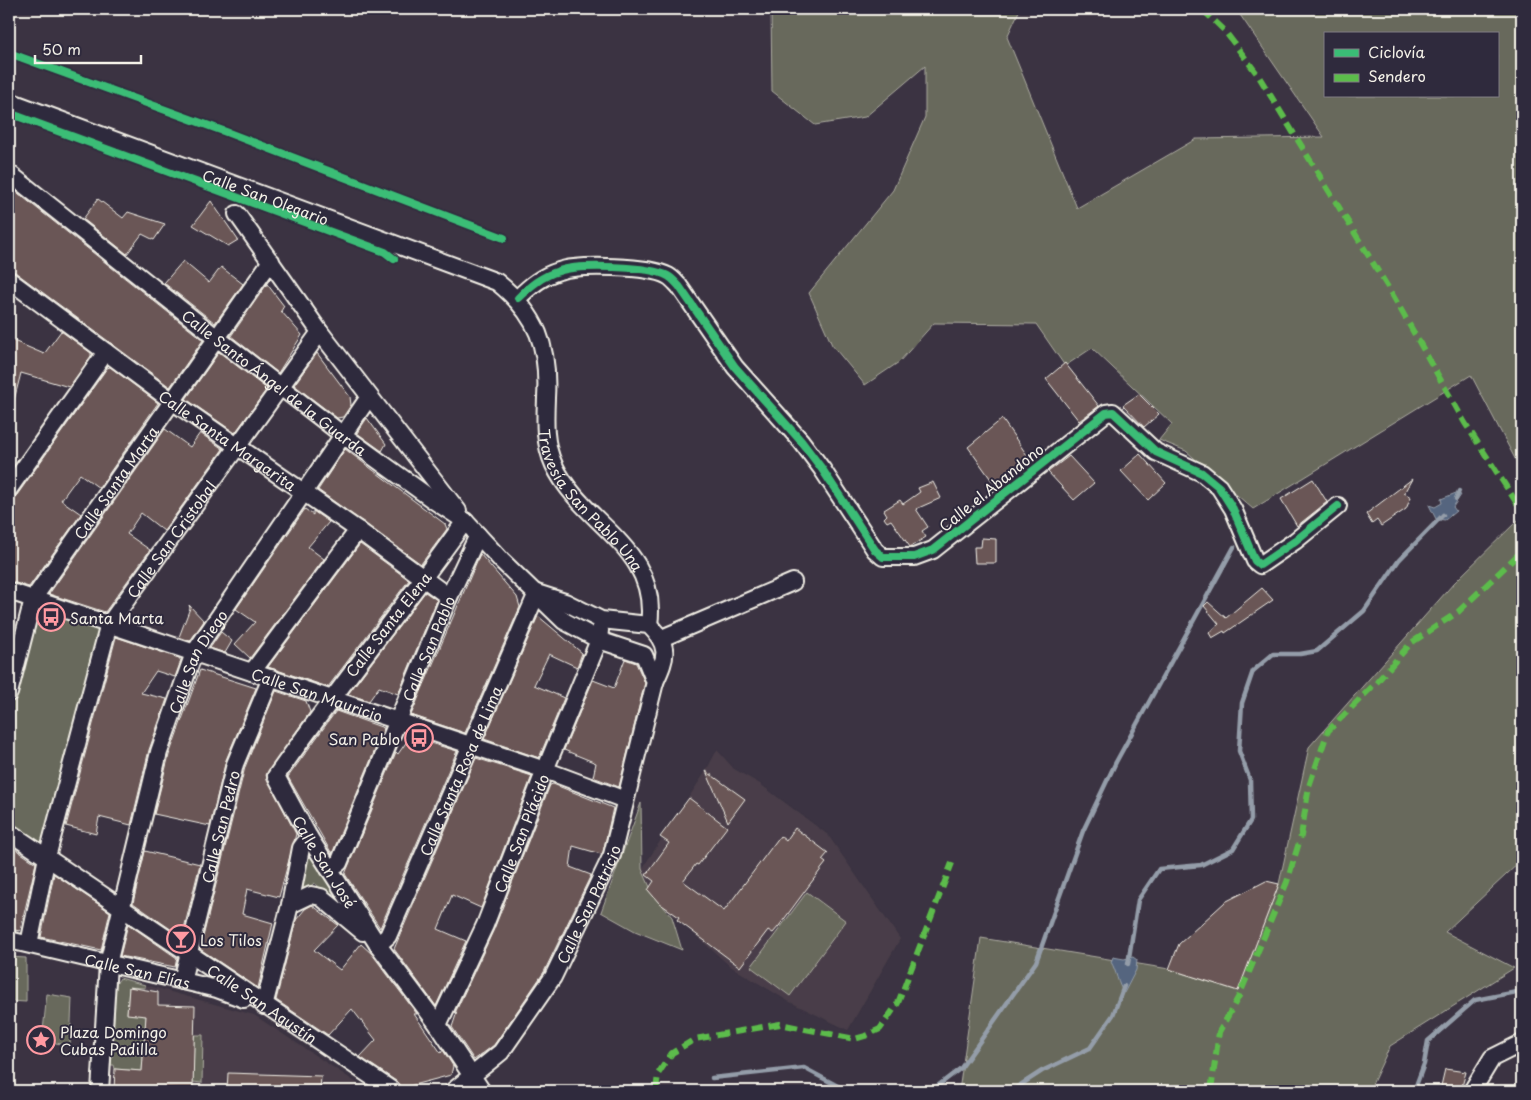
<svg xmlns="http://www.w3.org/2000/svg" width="1531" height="1100" viewBox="0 0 1531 1100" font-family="'Playpen Sans',sans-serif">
<rect width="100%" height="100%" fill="#3b3342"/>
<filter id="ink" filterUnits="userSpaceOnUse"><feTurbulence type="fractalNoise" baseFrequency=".02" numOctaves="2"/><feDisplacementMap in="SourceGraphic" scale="10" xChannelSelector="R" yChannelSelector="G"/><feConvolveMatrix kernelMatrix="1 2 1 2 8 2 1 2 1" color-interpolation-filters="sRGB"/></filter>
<g filter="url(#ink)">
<g fill="#493e48">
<polygon points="717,750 734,769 760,784 828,835 900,939 848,1030 788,1001 730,966 659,903 653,894 642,869 706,771"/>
<polygon points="120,978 254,1015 369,1091 109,1091 116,982"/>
</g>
<g fill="#67695b" stroke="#aeada2" fill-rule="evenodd">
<path d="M771,9H1020L1007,37L1077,208L1196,139L1324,137L1236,9H1522V472L1471,375L1253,509L1186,451L1159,440L1172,424L1092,348L1065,366L1036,324L934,323L899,362L865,385L832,345L809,293L893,190L925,117V66L865,117L815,125L772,91ZM1325,34H1497V96H1325Z"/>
<polygon points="1522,516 1522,860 1445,932 1514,968 1390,1046 1369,1091 959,1091 981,938 1169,969 1238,991 1279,884 1309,747 1454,583"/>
<polygon points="33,599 109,624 47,857 9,832 9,693"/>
<polygon points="641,803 642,869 653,894 672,917 682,950 635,931 601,912"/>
<polygon points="308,849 336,891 330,895 314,883 303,893 297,888"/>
<polygon points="807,892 846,921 790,996 751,967"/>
<polygon points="9,957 26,958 26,1002 9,1001"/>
<polygon points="120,978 145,985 145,988 129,987 127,1013 146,1016 142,1071 115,1069 114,1065 111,1065 116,984"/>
<polygon points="47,994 72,998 70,1046 42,1040"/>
<polygon points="194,1035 203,1035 202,1083 193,1082"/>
</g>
<g fill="#54657f" stroke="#949da9">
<polygon points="1456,493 1461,495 1453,507 1456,511 1445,520 1436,519 1429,505 1435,507 1442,503 1441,499"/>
<path d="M1113,957L1124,959L1133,957L1137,960L1136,970L1124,993C1117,983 1117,972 1111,962Z"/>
</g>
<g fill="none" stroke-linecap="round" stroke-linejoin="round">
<g stroke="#949da9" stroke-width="4.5">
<polyline points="1456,499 1459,491"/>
<polyline points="1128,964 1138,900 1159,869 1201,865 1233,849 1251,820 1250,780 1239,751 1242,703 1253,671 1273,654 1300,654 1317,651 1364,611 1399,560 1443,515"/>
<polyline points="712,1078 804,1068 847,1091"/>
<polyline points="931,1091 961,1068 1036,962 1083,831 1116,762 1234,547"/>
<polyline points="1011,1091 1042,1071 1090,1048 1113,1015 1124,986"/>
<polyline points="1414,1091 1424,1064 1428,1041 1475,1000 1522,991"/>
</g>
</g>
<g fill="#6a5757" stroke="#f4f1e8">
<polygon points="9,186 203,340 170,387 15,272 9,270"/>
<polygon points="98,199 123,218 128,212 165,224 154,240 142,234 127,254 83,219"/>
<polygon points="211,201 238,240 228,246 193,225"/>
<polygon points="183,261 209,283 221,267 243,284 215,323 164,283"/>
<polygon points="267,284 284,306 281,311 302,335 278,373 231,336"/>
<polygon points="61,331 91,353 91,356 69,387 21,373 13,404 9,403 9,339 44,354"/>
<polygon points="219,352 267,389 235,433 186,399"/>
<polygon points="317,353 350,397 351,405 343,417 337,418 294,385"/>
<polygon points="1065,363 1099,406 1079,421 1046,379"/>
<polygon points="110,367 158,403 99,488 80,474 61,500 81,514 29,587 9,581 9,501 17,495 107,368"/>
<polygon points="1139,394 1159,414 1144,427 1123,405"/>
<polygon points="367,418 386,444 382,451 357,433"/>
<polygon points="1002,419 1029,458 995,485 968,447"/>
<polygon points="165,429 190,447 200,433 223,449 164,531 141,513 127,534 150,550 105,612 49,594"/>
<polygon points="345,449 445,524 447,529 421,564 318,490"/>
<polygon points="1140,454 1166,483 1148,500 1121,471"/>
<polygon points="1069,456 1094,483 1074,500 1048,472"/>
<polygon points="1313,479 1327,502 1297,526 1281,499"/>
<polygon points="1412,479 1404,493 1411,497 1406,509 1381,526 1377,520 1372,524 1366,514"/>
<polygon points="933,482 941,498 916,509 928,527 922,531 926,537 910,547 891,520 887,522 884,518 887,515 884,510 900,500 903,504 920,492 918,488"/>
<polygon points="305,509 313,515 313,511 329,522 308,547 324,559 250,658 235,644 255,622 236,609"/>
<polygon points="982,538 996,539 996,563 975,563 974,547 981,547"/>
<polygon points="360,544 409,580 328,687 268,667"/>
<polygon points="480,554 517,597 520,607 465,733 411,715"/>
<polygon points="1262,588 1273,600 1225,633 1224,631 1212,638 1209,633 1219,624 1204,606 1208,602 1226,618"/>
<polygon points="425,592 437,600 398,694 379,687 369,701 348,694"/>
<polygon points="189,605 204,621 190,641 179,637 190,608"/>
<polygon points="538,616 582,653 577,667 549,654 534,685 564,698 539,758 484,739"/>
<polygon points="221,632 232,641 225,653 210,648"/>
<polygon points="116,637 179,658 181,661 175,677 156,671 141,693 167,699 149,750 131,825 99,817 96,834 66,826"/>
<polygon points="625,659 636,663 645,683 619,787 593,777 596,763 564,750 593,680 614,688"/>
<polygon points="200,670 256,688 226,760 210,826 154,814 169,755"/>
<polygon points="276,691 306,701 310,712 266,775 296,834 279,897 247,889 242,914 273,923 258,988 200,949 245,767"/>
<polygon points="336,711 384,728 332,854 288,777"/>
<polygon points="410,737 457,751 380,928 345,874 396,752 398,754"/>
<polygon points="476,758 532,776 481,908 452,895 438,929 466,941 436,1006 394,949"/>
<polygon points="706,771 745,799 728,822"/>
<polygon points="553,784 613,808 603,852 601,854 573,846 570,867 591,875 544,972 494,1045 474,1060 452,1027 457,1012 455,1013 494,929 550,785"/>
<polygon points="689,798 727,827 698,865 696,864 683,881 724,911 780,836 786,841 795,828 828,853 822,860 826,863 822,868 779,926 773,933 768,930 740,967 677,920 679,917 659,903 648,890 654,881 646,875 669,843 660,837"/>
<polygon points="9,845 36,863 20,931 9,929"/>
<polygon points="145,851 200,864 182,937 133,903"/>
<polygon points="54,874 110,912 101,950 41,937"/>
<polygon points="1266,881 1279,884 1238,991 1169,969 1179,944 1225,902"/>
<polygon points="312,905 338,925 314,950 340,970 361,944 372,954 417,1014 414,1014 441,1053 443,1050 453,1066 451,1075 402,1088 399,1083 360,1057 376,1040 352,1009 328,1035 276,1000 296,920 305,909"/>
<polygon points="128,924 177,958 175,967 120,956"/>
<polygon points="129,987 158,992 158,1005 195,1006 193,1089 138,1087 138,1091 114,1091 115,1069 142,1071 146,1016 127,1014"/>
<polygon points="1445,1069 1466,1072 1461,1090 1441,1086"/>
<polygon points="228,1073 321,1076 320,1091 227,1091"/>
</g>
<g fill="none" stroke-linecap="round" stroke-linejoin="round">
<defs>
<g id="minor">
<path id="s1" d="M9,101L497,282C538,315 549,347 546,398C545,422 544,443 554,465C582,525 660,547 649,625"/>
<path id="s2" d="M9,173L217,338L343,435L433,500L465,521L502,561L564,621L599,640L644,655L655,682"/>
<polyline points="237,214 320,332 458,511"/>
<path id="s3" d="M9,280L172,401L358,530L449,597"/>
<path d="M518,298C530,286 542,276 559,271C579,264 650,266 668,276C672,278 676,283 679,286L735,367L801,441L822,469L875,550L883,557H914L933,550L1106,413L1113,412L1156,452L1202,473L1219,487L1233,509L1255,561L1260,565L1295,541L1338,506"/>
<polyline points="9,489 106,352"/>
<path id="s4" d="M465,521C404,607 337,689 276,776L309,837L378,945L438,1025L482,1091"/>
<path id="s5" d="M9,591L545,770L625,800"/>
<polyline points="662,638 793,582"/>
<polyline points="252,672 358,530"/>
<path id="s6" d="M9,693L33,599L271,261"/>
<path id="s7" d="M9,832L393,1091"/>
<path id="s8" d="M329,869L339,863L449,597L478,535"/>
<polyline points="290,905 311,895 321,897 363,932"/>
<path id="s9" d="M9,940L217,989L244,999"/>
<path id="s10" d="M29,944L47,857L109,624L320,332"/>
<path id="s11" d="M378,945L388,936L537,593"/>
<path id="s12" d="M182,981L235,764L271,678"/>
<polyline points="264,1006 290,905 301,848 309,837"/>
<path id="s13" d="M438,1025L485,925L545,770L599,640L600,630"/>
<path id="s14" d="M100,1091L108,964L159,752L194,653L369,397"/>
<path id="s15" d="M453,1091L501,1052L553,977L612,855L655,682C667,656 670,646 649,625L601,620L565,602L540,594"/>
<polyline points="1472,1091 1492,1058 1522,1043"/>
</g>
</defs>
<use href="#minor" stroke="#f4f1e8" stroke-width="20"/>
<use href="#minor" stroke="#2f2a3d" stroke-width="16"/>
<g stroke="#5cbc4b" stroke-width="6" stroke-dasharray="12 6" stroke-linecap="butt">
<polyline points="1202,9 1224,30 1258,75 1392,294 1465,423 1522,511"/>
<polyline points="656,1091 658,1074 672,1053 695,1039 780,1024 855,1039 865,1036 880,1029 898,1003 952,863"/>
<polyline points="1211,1091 1219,1032 1239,996 1287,882 1301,836 1309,786 1328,731 1376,683 1411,643 1458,612 1522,551"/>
</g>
<defs>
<g id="cycleway">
<polyline points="9,53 226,132 504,238"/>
<polyline points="9,113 385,252 394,259"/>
<path d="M518,298C530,286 542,276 559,271C579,264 650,266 668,276C672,278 676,283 679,286L735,367L801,441L822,469L875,550L883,557H914L933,550L1106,413L1113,412L1156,452L1202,473L1219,487L1233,509L1255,561L1260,565L1295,541L1338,506"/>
</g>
</defs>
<use href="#cycleway" stroke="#2f2a3d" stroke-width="11"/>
<use href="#cycleway" stroke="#3abd76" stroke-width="8"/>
</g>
</g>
<defs>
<symbol id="bus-ring" viewBox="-11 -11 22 22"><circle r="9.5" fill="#2f2a3d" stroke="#ff9aa2" stroke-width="1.5"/><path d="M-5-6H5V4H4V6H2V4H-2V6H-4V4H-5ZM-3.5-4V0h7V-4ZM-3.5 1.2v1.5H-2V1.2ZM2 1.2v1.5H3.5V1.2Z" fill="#ff9aa2"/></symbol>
<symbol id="bar-ring" viewBox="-11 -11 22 22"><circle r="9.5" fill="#2f2a3d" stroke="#ff9aa2" stroke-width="1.5"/><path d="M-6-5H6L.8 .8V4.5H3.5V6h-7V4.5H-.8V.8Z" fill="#ff9aa2"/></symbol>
<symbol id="sight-ring" viewBox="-11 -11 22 22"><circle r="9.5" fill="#2f2a3d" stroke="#ff9aa2" stroke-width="1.5"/><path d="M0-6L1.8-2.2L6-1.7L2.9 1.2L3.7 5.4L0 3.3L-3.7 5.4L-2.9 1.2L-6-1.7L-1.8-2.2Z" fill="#ff9aa2"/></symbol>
</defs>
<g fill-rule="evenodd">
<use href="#bus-ring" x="35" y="601" width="32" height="32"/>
<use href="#bus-ring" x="403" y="722" width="32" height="32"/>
<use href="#bar-ring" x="165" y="923" width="32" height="32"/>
<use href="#sight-ring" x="25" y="1024" width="32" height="32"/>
</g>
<g text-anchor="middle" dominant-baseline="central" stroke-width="4" stroke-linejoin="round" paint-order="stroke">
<g font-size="15" fill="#f4f1e8" stroke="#2f2a3d">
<text stroke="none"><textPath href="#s1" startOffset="274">Calle San Olegario</textPath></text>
<text stroke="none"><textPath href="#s2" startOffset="338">Calle Santo Ángel de la Guarda</textPath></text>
<text stroke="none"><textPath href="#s3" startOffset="271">Calle Santa Margarita</textPath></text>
<text stroke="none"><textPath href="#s6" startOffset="240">Calle Santa Marta</textPath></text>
<text transform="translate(991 487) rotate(-39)">Calle el Abandono</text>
<text stroke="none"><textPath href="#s1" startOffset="770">Travesía San Pablo Una</textPath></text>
<text stroke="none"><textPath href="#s10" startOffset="435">Calle San Cristobal</textPath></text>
<text transform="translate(388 624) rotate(-52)">Calle Santa Elena</text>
<text stroke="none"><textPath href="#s8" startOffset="244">Calle San Pablo</textPath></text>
<text stroke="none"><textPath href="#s14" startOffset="444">Calle San Diego</textPath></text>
<text stroke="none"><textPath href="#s5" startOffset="325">Calle San Mauricio</textPath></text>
<text stroke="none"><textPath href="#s11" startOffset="194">Calle Santa Rosa de Lima</textPath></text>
<text stroke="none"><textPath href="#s12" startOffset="159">Calle San Pedro</textPath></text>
<text stroke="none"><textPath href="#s13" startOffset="209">Calle San Plácido</textPath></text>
<text stroke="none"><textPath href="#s4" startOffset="416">Calle San José</textPath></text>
<text stroke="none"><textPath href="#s15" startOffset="234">Calle San Patricio</textPath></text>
<text stroke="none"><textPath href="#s9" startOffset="132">Calle San Elías</textPath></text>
<text stroke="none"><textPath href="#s7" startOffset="306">Calle San Agustín</textPath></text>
</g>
<g font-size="15" fill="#f4f1e8" stroke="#2f2a3d" text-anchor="start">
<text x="70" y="617">Santa Marta</text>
<text x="400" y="738" text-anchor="end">San Pablo</text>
<text x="200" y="939">Los Tilos</text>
<text x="60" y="1031">Plaza Domingo<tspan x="60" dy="17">Cubas Padilla</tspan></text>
</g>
</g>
<rect width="1531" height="1100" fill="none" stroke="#2f2a3d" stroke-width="30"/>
<rect x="15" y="15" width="1501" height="1070" fill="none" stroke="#f4f1e8" stroke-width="2" filter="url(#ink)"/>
<rect x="1324" y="32" width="175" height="65" fill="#2f2a3d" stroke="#7e7a81"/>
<rect x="1334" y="49" width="25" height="8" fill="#3abd76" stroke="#7e7a81"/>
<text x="1368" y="58" font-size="15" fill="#f4f1e8">Ciclovía</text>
<rect x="1334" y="74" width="25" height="8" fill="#5cbc4b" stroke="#7e7a81"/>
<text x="1368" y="82" font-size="15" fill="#f4f1e8">Sendero</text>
<path d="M35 55v8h106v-8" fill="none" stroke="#f4f1e8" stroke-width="2.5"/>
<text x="42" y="55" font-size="15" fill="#f4f1e8" stroke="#2f2a3d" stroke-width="4" paint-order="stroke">50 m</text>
</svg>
